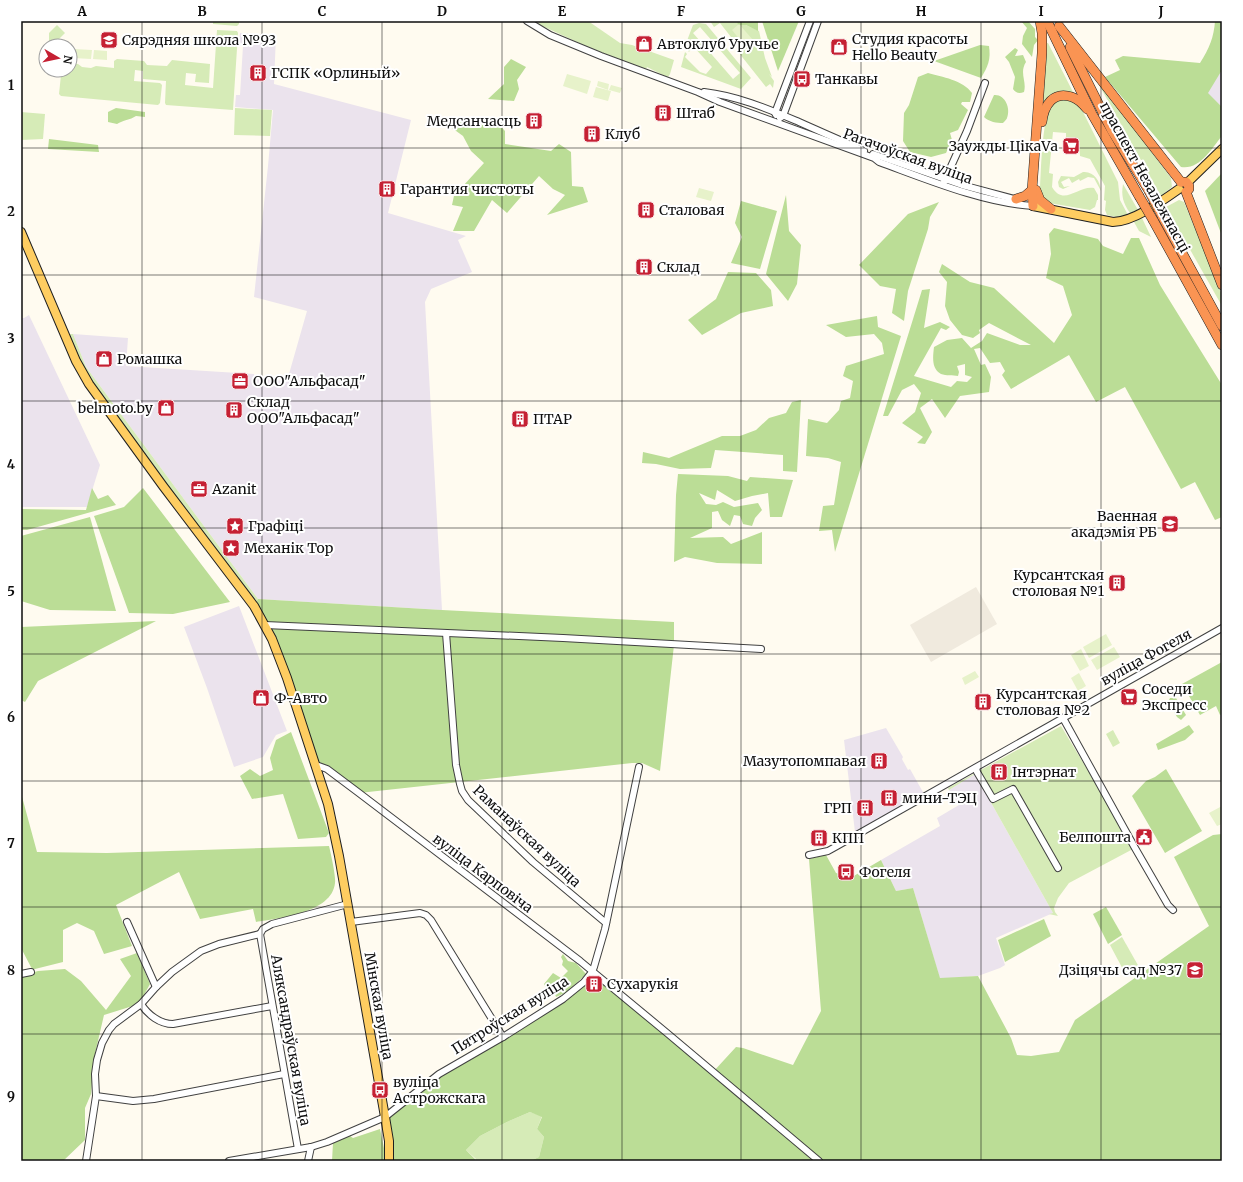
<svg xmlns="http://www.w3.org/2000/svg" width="1243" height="1182" viewBox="0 0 1243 1182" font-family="Merriweather,serif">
<rect width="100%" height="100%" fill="#fffbf0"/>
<g fill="#ebe3ed">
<polygon points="240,33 276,35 274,84 411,120 388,213 466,236 458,240 472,272 431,289 425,302 442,610 258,599 86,367 73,334 128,338 126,366 254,374 254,379 287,381 307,311 254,297 268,166 273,110 235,107 236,95 240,95 243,46 239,46"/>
<polygon points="1222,70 1222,107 1207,93"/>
<polygon points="29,315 100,465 87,507 21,507 21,318 24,318"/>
<polygon points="239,606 287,731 276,735 263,757 234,767 207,688 184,627"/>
<polygon points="886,728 903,757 902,759 903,761 908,770 910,769 924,794 882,818 880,817 877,818 876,821 855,832 844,740"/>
<polygon points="975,774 1053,913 996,938 1005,965 1000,968 978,976 940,979 913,888 896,891 881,860 940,826 937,818 959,805 949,790"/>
</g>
<g fill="#d6ebb7" fill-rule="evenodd">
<polygon points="213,21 239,21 239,24 237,26 213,24"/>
<polygon points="540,21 588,21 620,43 632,45 674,60 670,74 668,77 665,76 647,67 646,69 590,48 538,24"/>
<polygon points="710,21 737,21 759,31 765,58 772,77 769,74 774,81 773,88 770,84 766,87 739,53 742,51 720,23 714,27"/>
<path d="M699,23L706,24L751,78L741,89L681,67L685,52L687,54L685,57L700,72L706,74L712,67L693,46L689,52L685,46L693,25ZM700,27L740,73L733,79L693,33Z"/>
<polygon points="57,25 65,33 52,46 49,46 49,33"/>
<polygon points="217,30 237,31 238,33 233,110 166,105 165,103 166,81 143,79 143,71 135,70 134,81 160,83 162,85 160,103 158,105 61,96 59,94 61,75 63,73 61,70 70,70 70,63 78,64 82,67 91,68 96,66 114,68 114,61 117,59 144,61 147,65 167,66 172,60 210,64 209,83 195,82 196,74 186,73 185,85 213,88"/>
<polygon points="1047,43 1048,43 1074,94 1070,93 1041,112"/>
<polygon points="1093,74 1171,178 1172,187 1161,196"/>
<path d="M1067,99L1077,104L1081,108L1118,182L1120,200L1128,215L1116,217L1107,215L1105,210L1106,201L1104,200L1105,186L1090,159L1080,156L1079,144L1071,143V138L1066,137V133L1053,132L1049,173L1053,174L1052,187C1064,207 1078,185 1094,188L1098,195V200H1097L1095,207L1090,210L1049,203L1046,201L1041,193V189H1040C1041,171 1042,119 1051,106C1054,101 1061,100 1067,99Z"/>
<polygon points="235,108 272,110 270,136 234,135"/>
<polygon points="21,112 45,114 43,139 21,140"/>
<path d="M1083,172C1094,171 1100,181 1101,191L1094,178L1088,177L1080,181L1079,179L1072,183L1069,178L1061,182L1064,187L1070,186L1063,189L1059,187L1058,182L1061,176L1074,177Z"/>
<path d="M1123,184L1138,210L1130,213C1123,203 1121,196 1123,184Z"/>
<polygon points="1179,200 1184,202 1222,295 1222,306 1166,207"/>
<polygon points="1142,218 1151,237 1139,231 1134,222"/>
<polygon points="66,334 73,334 86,367 258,599 254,606 110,414"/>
<polygon points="1061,726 1110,807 1133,849 1069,883 1058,898 1054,908 1055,912 1058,916 1049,914 1053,913 975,774 949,790 948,788"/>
<polygon points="1113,730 1120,743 1113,747 1106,734"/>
<polygon points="1122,937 1139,967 1126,975 1110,945"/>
<polygon points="530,1112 542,1116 537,1129 544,1137 539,1157 530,1161 476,1161 476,1159 466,1150 480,1136 507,1122"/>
</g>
<g fill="#bbdd96">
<polygon points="737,21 758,21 758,31 746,25 738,25"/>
<polygon points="762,21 799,21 778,71"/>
<polygon points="1021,21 1028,21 1035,29 1035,37 1038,40 1034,45 1032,57 1022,44 1023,36 1027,28"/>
<path d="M1215,21H1222V70L1208,93L1222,107V136C1211,149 1200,170 1181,167L1105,77L1120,70L1115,60L1123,56L1200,63C1209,49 1214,37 1215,21Z"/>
<path d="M980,45L989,46C991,60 988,66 981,78L934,61Z"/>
<path d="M1015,48L1018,50L1015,56L1023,55L1026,62C1019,73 1027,81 1024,92C1019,94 1016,93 1013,89L1015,77L1009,62L1005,57Z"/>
<polygon points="511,59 526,67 517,80 519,89 514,101 488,99 504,84 504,67"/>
<path d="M928,73C942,77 963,80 972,93L970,102H962L961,104L968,110L958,130L950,133L952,140L946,153L931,157L910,152L903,141L904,113L909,105L918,77Z"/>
<path d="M994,95C1005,94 1011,108 1007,118C1007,119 1004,122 1003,123C997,123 989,122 984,117Z"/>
<path d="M116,108L145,112V117L136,116C130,120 123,120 117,124L108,122V112Z"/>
<polygon points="492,117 505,131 505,144 551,151 559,144 571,152 572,186 583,187 588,202 547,215 565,195 553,189 539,176 507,213 492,200 474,231 453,231 463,207 452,205 455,191 463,186 484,163 471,151 463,136 441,120"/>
<polygon points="49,139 98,145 99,152 48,149"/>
<polygon points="1222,173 1222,236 1205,191"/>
<polygon points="786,195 789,231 801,245 797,284 788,301 766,274"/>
<polygon points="741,201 777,211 760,269 731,263 742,237 735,223"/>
<polygon points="939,202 930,217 928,229 908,291 904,321 892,313 896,289 880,286 859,265 908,214"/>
<path d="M1054,228L1098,239L1103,246L1123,254L1131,238H1139L1160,285L1222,385V517L1215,520L1195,482L1181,489L1125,387L1096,402L1069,355L1011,389L1002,375L1005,371L1000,362L990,363L980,348L974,349L981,365L985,364L991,377L989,392L960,396L945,418L932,399L920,408L932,432L925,444L917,443L923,437L902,423L915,412L921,393L914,384L902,390L888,416H883L922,290L930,289L924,328L940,322L950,327L946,330L941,328L914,376L951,387L957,381L967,382L972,377L965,375V364L957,366L959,372L958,376C953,375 946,376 941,374C931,369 933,356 934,347L947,340L962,338L971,348L982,341L987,333L1020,345H1031L989,323L979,330L980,333L973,338L962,335L950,320L945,306L947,282L939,272L942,264L970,282L994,288L1054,343L1072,315L1063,286L1046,278L1051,254L1049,234Z"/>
<polygon points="728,272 756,273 771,290 773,306 741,313 702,335 688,320 716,299"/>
<polygon points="877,316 878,327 901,336 835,552 832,530 819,531 823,506 834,505 841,462 828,458 806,456 808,419 827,423 839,410 841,401 850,398 853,381 843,376 846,366 884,354 882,343 874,334 846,337 826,325"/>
<polygon points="801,400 797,472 783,471 783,455 715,450 711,468 680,469 656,464 642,463 643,452 669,458 722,436 740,436 756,430 769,418 786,413 792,402"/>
<polygon points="678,474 728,476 747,481 750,477 793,480 782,517 770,517 768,493 752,496 735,501 717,490 715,500 699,493 706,504 716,505 723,502 734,507 758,503 762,510 755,518 752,526 743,524 740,516 734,515 730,526 722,520 718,511 712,512 712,528 690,538 723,537 731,544 762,532 762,564 717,563 685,557 674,562 676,495"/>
<polygon points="92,488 98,499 108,495 116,505 27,530 21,530 21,509 86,510"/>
<polygon points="143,488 230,602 173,614 129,613 94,516 124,507"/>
<polygon points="90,517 116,611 50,610 21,601 21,536"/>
<polygon points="258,599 442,610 674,622 674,645 660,771 642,763 632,763 359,793 316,765 287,678 254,606"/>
<polygon points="156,621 38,681 25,702 21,700 21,627"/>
<polygon points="1222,662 1222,714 1220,715 1216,706 1200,715 1182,684"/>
<polygon points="1170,698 1176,698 1186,715 1181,720 1177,717 1168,702"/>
<polygon points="1189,725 1194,732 1185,740 1158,750 1156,744"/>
<polygon points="291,732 329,833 326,837 298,839 283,794 252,799 240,776 250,769 260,776 273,770 270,758 276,740"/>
<polygon points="1166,769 1202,831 1165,853 1132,796 1146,781 1155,777"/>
<path d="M21,793L37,852L107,853L329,846C331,854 336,877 335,883C332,913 279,918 256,922L253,909L200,919L179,872L116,905L132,946L104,954L94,931L77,923L63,930V962L35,969H32L21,948Z"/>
<polygon points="1222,834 1222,1161 530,1161 539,1157 544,1137 537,1129 542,1117 530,1112 507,1122 480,1136 466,1150 476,1160 476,1161 389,1161 385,1117 434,1077 563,999 592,972 713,1072 736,1047 743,1048 793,1065 821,1011 809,859 826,855 836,873 852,877 881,860 896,891 913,888 940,978 978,976 1011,1038 1017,1055 1031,1056 1059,1052 1075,1020 1209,926 1174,857 1213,835"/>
<polygon points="1106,907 1122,935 1108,944 1093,914"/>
<polygon points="1044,919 1051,936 1005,962 998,940"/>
<polygon points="137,953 150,984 139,1004 104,1015 94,1058 91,1094 85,1108 85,1140 63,1161 21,1161 21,976 38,971 65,969 81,981 106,1010 131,976 120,959"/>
<polygon points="563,954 568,961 576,963 586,974 567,992 556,997 555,994 549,992 544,984 553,973 561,978 568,971 562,965 563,961 561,957"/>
<polygon points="380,1129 385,1153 384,1161 332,1161 333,1143 350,1136 353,1138"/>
</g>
<g fill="#e7f2ca">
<polygon points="739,24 753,40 745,46 732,30"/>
<polygon points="74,49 92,50 91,59 73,58"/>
<polygon points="94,50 107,51 107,60 93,59"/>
<polygon points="567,74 591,81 587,94 563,86"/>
<polygon points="598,81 609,84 608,90 597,86"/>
<polygon points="611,85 622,88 620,93 609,90"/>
<polygon points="596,87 611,91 608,101 593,97"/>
<polygon points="699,188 714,192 711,201 696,197"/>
<polygon points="1106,634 1112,645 1089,658 1083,647"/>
<polygon points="1114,647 1120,657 1097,670 1091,660"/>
<polygon points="1081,649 1089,666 1080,671 1071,655"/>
<polygon points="975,671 979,677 965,685 962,678"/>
<polygon points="1079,673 1086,686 1078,691 1071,678"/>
<polygon points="1222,806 1222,824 1217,826 1209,813"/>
</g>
<polygon fill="#f0eade" points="976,587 997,624 931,662 910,625"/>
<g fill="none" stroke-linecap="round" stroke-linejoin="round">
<defs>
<g id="minor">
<path d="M527,21L550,35L601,56L698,92L720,102L874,158L879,162C926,179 983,203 1033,206"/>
<path d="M704,92C738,96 768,109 799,122C821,132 843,141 864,151"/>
<polyline points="776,115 775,113 810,21"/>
<polyline points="780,118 783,116 818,21"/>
<polyline points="873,154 962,185 1018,200"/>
<polyline points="944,182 967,131 985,83"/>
<polyline points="265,625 563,638 761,649"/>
<polyline points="446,633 456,765 460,784 462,791 468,800 533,862 606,923"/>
<polyline points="1063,718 1135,848 1168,905 1173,910"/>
<polyline points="316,765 327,769 359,793 580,961 667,1033 819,1161"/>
<polyline points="976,768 977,772 993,799 1013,789 1058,868"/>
<polyline points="809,855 828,851 837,846 1222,628"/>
<polyline points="127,922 156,987"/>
<polyline points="351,922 420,913 426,915 431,920 503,1037"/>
<polyline points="260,934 298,1149"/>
<polyline points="260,934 263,929 272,924 348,904"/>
<polyline points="21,974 31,972"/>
<path d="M141,1004C148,1015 160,1024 173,1024L272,1006"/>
<polyline points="96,1096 133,1101 154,1099 284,1074"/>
<polyline points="86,1161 96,1096 95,1074 97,1060 102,1043 109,1030 114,1024 141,1004 156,987 172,972 201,951 219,944 260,934"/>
<polyline points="229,1161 311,1147 327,1142 385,1117 439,1074 503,1037 563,999 584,982 592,972 594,967 605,929 639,767"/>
<polyline points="308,1161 311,1147"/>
</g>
<g id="major">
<polyline points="1187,183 1222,149"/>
<path d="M1033,206L1113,222C1133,222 1162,201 1179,189"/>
<polyline points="21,232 76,361 89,384 163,486 254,606 272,639 287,678 328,804 339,856 385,1117 389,1141 389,1161"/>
</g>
<g id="highway">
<polyline points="1047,21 1092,114 1139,196"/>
<polyline points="1059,26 1181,182"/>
<polyline points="1070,47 1112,131 1149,191"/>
<path d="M1042,122C1044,105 1053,91 1072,97C1078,99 1083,104 1087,109"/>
<polyline points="1181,182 1186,182 1189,186 1189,189 1186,192 1222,285"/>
<polyline points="1036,190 1040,200 1051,209"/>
<polyline points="1016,199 1025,196 1032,190"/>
<polyline points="1033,206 1032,190 1042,53 1042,33 1040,21"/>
<polyline points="1162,216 1222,326"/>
<polyline points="1153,220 1222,345"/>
</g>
</defs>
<use href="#minor" stroke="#414141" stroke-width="8"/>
<use href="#major" stroke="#1f1f1f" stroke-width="10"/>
<use href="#highway" stroke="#1f1f1f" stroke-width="10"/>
<use href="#minor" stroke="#fff" stroke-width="6"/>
<use href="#major" stroke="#fecd61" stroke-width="8"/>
<use href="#highway" stroke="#fa9453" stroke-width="9"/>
<defs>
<g id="highway-bridge">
<polyline points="1149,191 1162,216"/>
<polyline points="1139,196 1153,220"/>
</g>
</defs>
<use href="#highway-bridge" stroke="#1f1f1f" stroke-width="10" stroke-linecap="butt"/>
<use href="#highway-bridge" stroke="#fa9453" stroke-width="9"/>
</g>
<path fill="none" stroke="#0e0e0e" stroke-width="1" stroke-opacity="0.55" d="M142,21V1161M262,21V1161M382,21V1161M502,21V1161M622,21V1161M741,21V1161M861,21V1161M981,21V1161M1101,21V1161M21,148H1222M21,275H1222M21,401H1222M21,528H1222M21,654H1222M21,781H1222M21,907H1222M21,1034H1222"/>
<defs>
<symbol id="school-square" viewBox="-11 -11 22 22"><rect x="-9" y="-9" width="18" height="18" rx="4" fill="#c52033" stroke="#fff"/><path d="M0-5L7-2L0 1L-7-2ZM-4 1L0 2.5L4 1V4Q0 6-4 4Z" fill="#fff"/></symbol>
<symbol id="shop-square" viewBox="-11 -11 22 22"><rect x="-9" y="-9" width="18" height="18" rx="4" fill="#c52033" stroke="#fff"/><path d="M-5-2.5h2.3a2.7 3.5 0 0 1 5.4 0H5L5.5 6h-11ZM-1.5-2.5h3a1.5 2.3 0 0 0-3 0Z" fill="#fff"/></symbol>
<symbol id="building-square" viewBox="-11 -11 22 22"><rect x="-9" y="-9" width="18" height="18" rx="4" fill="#c52033" stroke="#fff"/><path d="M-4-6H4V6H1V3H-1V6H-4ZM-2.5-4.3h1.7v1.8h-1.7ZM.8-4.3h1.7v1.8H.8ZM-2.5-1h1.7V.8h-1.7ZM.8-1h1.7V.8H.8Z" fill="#fff"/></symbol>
<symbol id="bus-square" viewBox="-11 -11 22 22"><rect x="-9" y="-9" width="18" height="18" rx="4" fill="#c52033" stroke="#fff"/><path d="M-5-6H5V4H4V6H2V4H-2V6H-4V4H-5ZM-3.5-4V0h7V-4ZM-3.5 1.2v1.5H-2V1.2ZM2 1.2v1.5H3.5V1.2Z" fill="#fff"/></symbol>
<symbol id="supermarket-square" viewBox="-11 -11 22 22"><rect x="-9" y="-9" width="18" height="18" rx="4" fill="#c52033" stroke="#fff"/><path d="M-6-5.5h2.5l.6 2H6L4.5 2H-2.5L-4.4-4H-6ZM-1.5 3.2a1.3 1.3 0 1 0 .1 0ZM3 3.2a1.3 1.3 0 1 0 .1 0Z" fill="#fff"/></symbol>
<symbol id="office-square" viewBox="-11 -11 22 22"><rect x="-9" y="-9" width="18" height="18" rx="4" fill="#c52033" stroke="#fff"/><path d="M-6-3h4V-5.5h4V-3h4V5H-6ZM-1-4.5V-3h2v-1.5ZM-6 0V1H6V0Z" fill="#fff"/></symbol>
<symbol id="university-square" viewBox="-11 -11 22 22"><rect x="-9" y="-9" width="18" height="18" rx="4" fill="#c52033" stroke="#fff"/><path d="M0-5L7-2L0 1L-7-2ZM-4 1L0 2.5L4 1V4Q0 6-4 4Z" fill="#fff"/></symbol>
<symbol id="sight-square" viewBox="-11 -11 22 22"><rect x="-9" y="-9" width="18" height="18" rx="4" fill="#c52033" stroke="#fff"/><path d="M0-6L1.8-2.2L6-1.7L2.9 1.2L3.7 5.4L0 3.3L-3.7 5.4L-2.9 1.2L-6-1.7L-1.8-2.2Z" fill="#fff"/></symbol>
<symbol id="civic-square" viewBox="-11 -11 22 22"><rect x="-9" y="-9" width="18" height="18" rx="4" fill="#c52033" stroke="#fff"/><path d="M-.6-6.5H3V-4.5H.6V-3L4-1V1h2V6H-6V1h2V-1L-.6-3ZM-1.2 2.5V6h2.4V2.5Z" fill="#fff"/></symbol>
</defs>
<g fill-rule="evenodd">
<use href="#school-square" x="99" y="30" width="20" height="20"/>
<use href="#shop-square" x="634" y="34" width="20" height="20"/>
<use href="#shop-square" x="829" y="37" width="20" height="20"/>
<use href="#building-square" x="248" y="63" width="20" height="20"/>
<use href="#bus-square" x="792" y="69" width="20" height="20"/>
<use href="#building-square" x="653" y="103" width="20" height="20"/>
<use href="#building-square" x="524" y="111" width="20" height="20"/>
<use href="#building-square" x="582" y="124" width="20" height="20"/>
<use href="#supermarket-square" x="1061" y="136" width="20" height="20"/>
<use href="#building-square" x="377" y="179" width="20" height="20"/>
<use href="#building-square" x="636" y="200" width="20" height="20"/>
<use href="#building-square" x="634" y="257" width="20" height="20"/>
<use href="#shop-square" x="94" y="349" width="20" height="20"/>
<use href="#office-square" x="230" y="371" width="20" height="20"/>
<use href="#shop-square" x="156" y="398" width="20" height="20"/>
<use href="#building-square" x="224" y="400" width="20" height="20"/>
<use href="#building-square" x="510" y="409" width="20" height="20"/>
<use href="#office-square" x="189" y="479" width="20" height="20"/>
<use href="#university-square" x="1160" y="514" width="20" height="20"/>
<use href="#sight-square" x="225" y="516" width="20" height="20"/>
<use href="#sight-square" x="221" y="538" width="20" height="20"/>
<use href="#building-square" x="1107" y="573" width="20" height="20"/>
<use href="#supermarket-square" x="1119" y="687" width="20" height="20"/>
<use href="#shop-square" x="251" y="688" width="20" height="20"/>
<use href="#building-square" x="973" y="692" width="20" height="20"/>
<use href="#building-square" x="869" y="751" width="20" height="20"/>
<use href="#building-square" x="989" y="762" width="20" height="20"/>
<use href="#building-square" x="879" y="788" width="20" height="20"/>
<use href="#building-square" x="855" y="798" width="20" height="20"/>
<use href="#civic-square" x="1134" y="827" width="20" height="20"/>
<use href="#building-square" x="809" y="828" width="20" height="20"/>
<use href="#bus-square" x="836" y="862" width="20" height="20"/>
<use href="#school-square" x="1185" y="960" width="20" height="20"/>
<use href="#building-square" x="584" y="974" width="20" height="20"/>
<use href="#bus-square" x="370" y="1080" width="20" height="20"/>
</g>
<g text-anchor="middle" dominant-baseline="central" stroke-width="4" stroke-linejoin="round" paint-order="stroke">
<g font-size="14" fill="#0e0e0e" stroke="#fff" text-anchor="start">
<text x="852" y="39">Студия красоты<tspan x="852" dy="16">Hello Beauty</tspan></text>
<text x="122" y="40">Сярэдняя школа №93</text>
<text x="657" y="44">Автоклуб Уручье</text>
<text x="271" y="73">ГСПК «Орлиный»</text>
<text x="815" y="79">Танкавы</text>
<text x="676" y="113">Штаб</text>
<text x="521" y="121" text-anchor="end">Медсанчасць</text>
<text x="605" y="134">Клуб</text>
<text x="1058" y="146" text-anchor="end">Заужды ЦікаVа</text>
<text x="400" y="189">Гарантия чистоты</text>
<text x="659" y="210">Сталовая</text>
<text x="657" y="267">Склад</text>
<text x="117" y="359">Ромашка</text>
<text x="253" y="381">ООО"Альфасад"</text>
<text x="247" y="402">Склад<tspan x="247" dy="16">ООО"Альфасад"</tspan></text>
<text x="153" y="408" text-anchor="end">belmoto.by</text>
<text x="533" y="419">ПТАР</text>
<text x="212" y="489">Azanit</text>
<text x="1157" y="516" text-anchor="end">Ваенная<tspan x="1157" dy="16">акадэмія РБ</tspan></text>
<text x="248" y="526">Графіці</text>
<text x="244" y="548">Механік Тор</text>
<text x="1104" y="575" text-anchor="end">Курсантская<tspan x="1104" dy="16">столовая №1</tspan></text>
<text x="1142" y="689">Соседи<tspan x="1142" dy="16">Экспресс</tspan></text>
<text x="996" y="694">Курсантская<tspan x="996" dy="16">столовая №2</tspan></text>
<text x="274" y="698">Ф-Авто</text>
<text x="866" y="761" text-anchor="end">Мазутопомпавая</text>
<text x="1012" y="772">Інтэрнат</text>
<text x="902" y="798">мини-ТЭЦ</text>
<text x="852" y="808" text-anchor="end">ГРП</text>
<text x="1131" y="837" text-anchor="end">Белпошта</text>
<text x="832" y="838">КПП</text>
<text x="859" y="872">Фогеля</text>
<text x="1182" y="970" text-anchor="end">Дзіцячы сад №37</text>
<text x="607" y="984">Сухарукія</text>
<text x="393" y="1082">вуліца<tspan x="393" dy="16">Астрожскага</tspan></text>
</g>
<g font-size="14" fill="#0e0e0e" stroke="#fff">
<text transform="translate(908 156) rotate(20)">Рагачоўская вуліца</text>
<text transform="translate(1145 177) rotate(61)">праспект Незалежнасці</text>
<text transform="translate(1146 657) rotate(-29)">вуліца Фогеля</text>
<text transform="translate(527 836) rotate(43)">Раманаўская вуліца</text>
<text transform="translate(483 873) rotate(37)">вуліца Карповіча</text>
<text transform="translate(379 1006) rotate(80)">Мінская вуліца</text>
<text transform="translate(510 1015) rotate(-32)">Пятроўская вуліца</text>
<text transform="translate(291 1040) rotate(80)">Аляксандраўская вуліца</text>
</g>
</g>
<rect width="1243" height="1182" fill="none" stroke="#ffffff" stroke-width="44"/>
<g transform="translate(58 58) rotate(99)"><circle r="19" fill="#ffffff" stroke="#9f9f9f"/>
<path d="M0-3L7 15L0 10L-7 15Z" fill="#c52033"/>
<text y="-6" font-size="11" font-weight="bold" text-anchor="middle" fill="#0e0e0e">N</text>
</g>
<rect x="22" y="22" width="1199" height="1138" fill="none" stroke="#0e0e0e" stroke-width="1.5"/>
<g font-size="13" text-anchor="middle" font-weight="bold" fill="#0e0e0e">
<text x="82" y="16">A</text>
<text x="202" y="16">B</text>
<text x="322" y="16">C</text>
<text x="442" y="16">D</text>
<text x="562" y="16">E</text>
<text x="681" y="16">F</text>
<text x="801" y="16">G</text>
<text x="921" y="16">H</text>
<text x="1041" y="16">I</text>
<text x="1161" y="16">J</text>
<text x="11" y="90">1</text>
<text x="11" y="216">2</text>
<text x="11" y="343">3</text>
<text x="11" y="469">4</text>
<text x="11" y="596">5</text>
<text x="11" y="722">6</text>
<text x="11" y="848">7</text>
<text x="11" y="975">8</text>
<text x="11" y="1101">9</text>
</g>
</svg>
